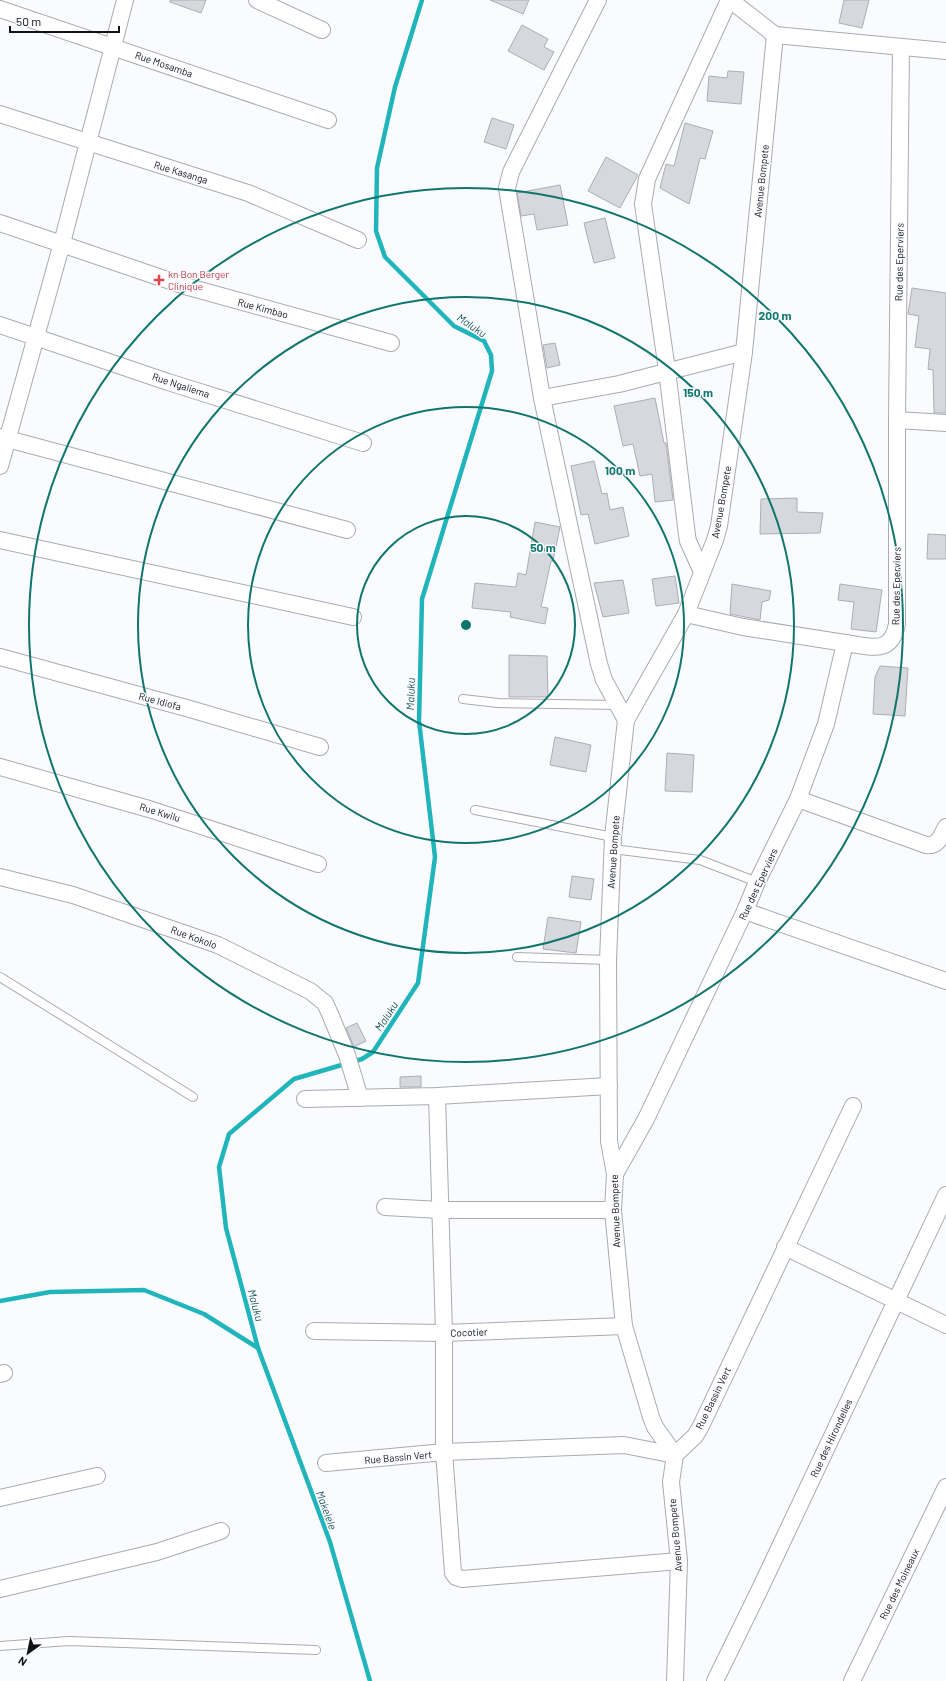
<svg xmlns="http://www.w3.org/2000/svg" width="946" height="1681" viewBox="0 0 946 1681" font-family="Barlow,sans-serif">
<rect width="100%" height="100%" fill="#fafbff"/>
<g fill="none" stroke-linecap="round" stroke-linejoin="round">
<g stroke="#20b5ba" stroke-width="4.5">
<polyline points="0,1301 50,1292 144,1290 204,1314 258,1348"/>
<polyline points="370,1681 330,1542 258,1348 226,1228 219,1167 229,1134 294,1079 362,1059 373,1052 418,983 435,857 419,721 422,599 492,371 491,355 484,341 454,326 385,257 376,231 377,168 395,87 422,0"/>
</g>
</g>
<g fill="#d6d8de" stroke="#acaeb4">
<polygon points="170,0 206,0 201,13 170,2"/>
<polygon points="490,0 529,0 523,14"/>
<polygon points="844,0 869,0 862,28 839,23"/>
<polygon points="522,25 548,39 544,47 554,52 544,70 508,51"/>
<polygon points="728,71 744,72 741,104 707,101 709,76 727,78"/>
<polygon points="492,118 514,125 506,149 484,142"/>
<polygon points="685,123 713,131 705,159 700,158 689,204 660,188 666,164 674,166"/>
<polygon points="606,157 638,175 620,208 588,191"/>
<polygon points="560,185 568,225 537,230 534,214 521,216 517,193"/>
<polygon points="605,218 615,258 594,263 584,223"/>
<polygon points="912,288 946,293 946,413 934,413 933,370 928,369 930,349 915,347 919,316 908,314"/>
<polygon points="555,343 560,365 547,368 543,345"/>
<polygon points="655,398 664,443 666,443 673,500 655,502 652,474 640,476 633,444 623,446 614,406"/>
<polygon points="594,461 602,494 607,493 610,510 623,507 629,536 595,544 588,514 581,515 571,466"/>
<polygon points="797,498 797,512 823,513 820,533 760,534 761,499"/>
<polygon points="535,522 560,527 553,561 551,561 541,607 548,608 545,624 510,617 511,612 472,608 475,583 516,587 518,573 526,575"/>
<polygon points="928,534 946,535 946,559 927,559"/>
<polygon points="675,576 679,603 656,606 652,579"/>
<polygon points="623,580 629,613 603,617 594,583"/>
<polygon points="732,584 771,591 769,600 762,602 760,620 730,614"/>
<polygon points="840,584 882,590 876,632 851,629 854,602 838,600"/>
<polygon points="509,655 547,656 548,697 509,697"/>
<polygon points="880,666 908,668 905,716 873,714 875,677"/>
<polygon points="555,737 591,745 586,772 550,765"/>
<polygon points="667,753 694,755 692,792 665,791"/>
<polygon points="572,876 594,879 591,900 569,897"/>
<polygon points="548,917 581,922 576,953 543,949"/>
<polygon points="357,1023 366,1041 354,1047 346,1028"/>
<polygon points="421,1076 421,1087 400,1087 400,1077"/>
</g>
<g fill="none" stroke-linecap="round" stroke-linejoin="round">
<defs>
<g id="lane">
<polyline points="463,699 498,703 618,705"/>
<polyline points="475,810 613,837"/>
<polyline points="613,849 700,860 757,882"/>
<polyline points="517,957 608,960"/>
<polyline points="0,977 193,1097"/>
<polyline points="0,1646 69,1641 316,1650"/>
</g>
<g id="street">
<polyline points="257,0 322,30"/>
<polyline points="598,0 519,156 511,172 507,188 542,398 599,664 604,680 626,720"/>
<polyline points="730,0 775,35 946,51"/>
<polyline points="0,9 328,120"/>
<polyline points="0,114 248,193 358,240"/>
<polyline points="0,223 185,286 391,343"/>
<polyline points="0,325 168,382 363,443"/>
<polyline points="542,398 619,384 744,352"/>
<polyline points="897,420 946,423"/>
<polyline points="0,437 347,530"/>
<polyline points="0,466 62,243 125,0"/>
<polyline points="0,540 353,617"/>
<polyline points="702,572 688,541 687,535 667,370 643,204 647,179 729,0"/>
<polyline points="686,614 743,627 845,643"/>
<polyline points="0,657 190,709 320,747"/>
<polyline points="0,767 149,809 318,864"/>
<path d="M798,799L926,845C938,847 941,836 946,827"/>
<polyline points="0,877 73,895 218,945 310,991 325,1003 330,1014 347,1055 360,1098"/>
<polyline points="745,911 946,981"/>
<polyline points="437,1096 444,1333 444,1452 453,1573 456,1577 462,1579 679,1561"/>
<polyline points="305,1099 437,1096 609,1086"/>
<path d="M615,1174L646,1119L745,911L757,882L798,799L826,724L845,643C870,646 891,656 897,624V420L901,47"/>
<polyline points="385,1207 440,1210 613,1210"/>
<polyline points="785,1247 946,1325"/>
<polyline points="314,1331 444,1333 624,1326"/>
<polyline points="0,1374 4,1373"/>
<polyline points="326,1463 444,1452 624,1445 675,1455 695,1436 700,1428 853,1106"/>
<polyline points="0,1498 97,1476"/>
<polyline points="0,1589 157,1552 221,1531"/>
<polyline points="675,1681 679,1561 671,1482 675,1455 655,1427 651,1417 624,1326 613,1210 615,1174 609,1141 608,960 613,837 626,720 686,614 715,540 719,526 744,352 775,35"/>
<polyline points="715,1681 759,1591 946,1195"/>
<polyline points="852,1681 946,1487"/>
</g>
</defs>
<use href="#lane" stroke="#a9abb1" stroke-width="10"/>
<use href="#street" stroke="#a9abb1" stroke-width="18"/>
<use href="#lane" stroke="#fff" stroke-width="8"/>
<use href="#street" stroke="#fff" stroke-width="16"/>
</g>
<g fill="none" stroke="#0f766e" stroke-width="2">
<circle cx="466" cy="625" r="109"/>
<circle cx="466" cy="625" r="218"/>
<circle cx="466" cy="625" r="328"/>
<circle cx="466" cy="625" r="437"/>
</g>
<path fill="#e0444e" stroke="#fafbff" stroke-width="1.5" d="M157 274h4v4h4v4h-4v4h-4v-4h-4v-4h4z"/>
<g text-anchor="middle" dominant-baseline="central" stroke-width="3" stroke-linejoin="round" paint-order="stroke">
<g font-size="10" fill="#111214" stroke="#fafbff">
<text transform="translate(164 64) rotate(19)">Rue Mosamba</text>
<text transform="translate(181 172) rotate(17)">Rue Kasanga</text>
<text transform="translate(761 181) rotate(-84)">Avenue Bompete</text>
<text transform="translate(899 262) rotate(-89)">Rue des Eperviers</text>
<text transform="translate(263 308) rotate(15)">Rue Kimbao</text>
<text transform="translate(181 385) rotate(18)">Rue Ngaliema</text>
<text transform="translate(721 502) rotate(-80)">Avenue Bompete</text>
<text transform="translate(896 586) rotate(-89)">Rue des Eperviers</text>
<text transform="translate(160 701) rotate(15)">Rue Idiofa</text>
<text transform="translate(160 812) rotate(17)">Rue Kwilu</text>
<text transform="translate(613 852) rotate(-86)">Avenue Bompete</text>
<text transform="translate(758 884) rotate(-65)">Rue des Eperviers</text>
<text transform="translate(194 937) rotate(20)">Rue Kokolo</text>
<text transform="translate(615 1211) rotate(-92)">Avenue Bompete</text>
<text transform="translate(469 1332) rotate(-2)">Cocotier</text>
<text transform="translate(713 1398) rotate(-64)">Rue Bassin Vert</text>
<text transform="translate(831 1438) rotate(-65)">Rue des Hirondelles</text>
<text transform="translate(398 1457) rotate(-5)">Rue Bassin Vert</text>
<text transform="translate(675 1535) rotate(-95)">Avenue Bompete</text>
<text transform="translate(899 1584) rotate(-64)">Rue des Moineaux</text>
</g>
<g font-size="10" fill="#be3a42" stroke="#fafbff" text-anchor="start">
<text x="168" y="274">kn Bon Berger<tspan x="168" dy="12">Clinique</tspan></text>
</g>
<g font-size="11" font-style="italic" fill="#20585a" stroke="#fafbff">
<text transform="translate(472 325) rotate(34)">Maluku</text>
<text transform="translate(410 694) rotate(-88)">Maluku</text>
<text transform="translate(386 1016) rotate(-57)">Maluku</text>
<text transform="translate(256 1305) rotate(75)">Maluku</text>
<text transform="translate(327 1510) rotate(70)">Makelele</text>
</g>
</g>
<circle cx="466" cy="625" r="6" fill="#0f766e" stroke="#fafbff" stroke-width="2"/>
<g font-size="12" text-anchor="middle" font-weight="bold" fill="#0f766e" stroke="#fafbff" stroke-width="3" stroke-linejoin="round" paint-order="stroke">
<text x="775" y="320">200 m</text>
<text x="698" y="397">150 m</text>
<text x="620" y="475">100 m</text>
<text x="543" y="552">50 m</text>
</g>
<g transform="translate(28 1653) rotate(213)" stroke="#fafbff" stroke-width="3" paint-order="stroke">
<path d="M0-3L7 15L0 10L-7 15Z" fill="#111214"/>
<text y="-6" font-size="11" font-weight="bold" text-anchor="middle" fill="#111214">N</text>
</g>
<path d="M10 26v6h109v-6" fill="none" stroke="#111214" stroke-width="2"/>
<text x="16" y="26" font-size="12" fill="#111214" stroke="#fafbff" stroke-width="3" paint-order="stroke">50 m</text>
</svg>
